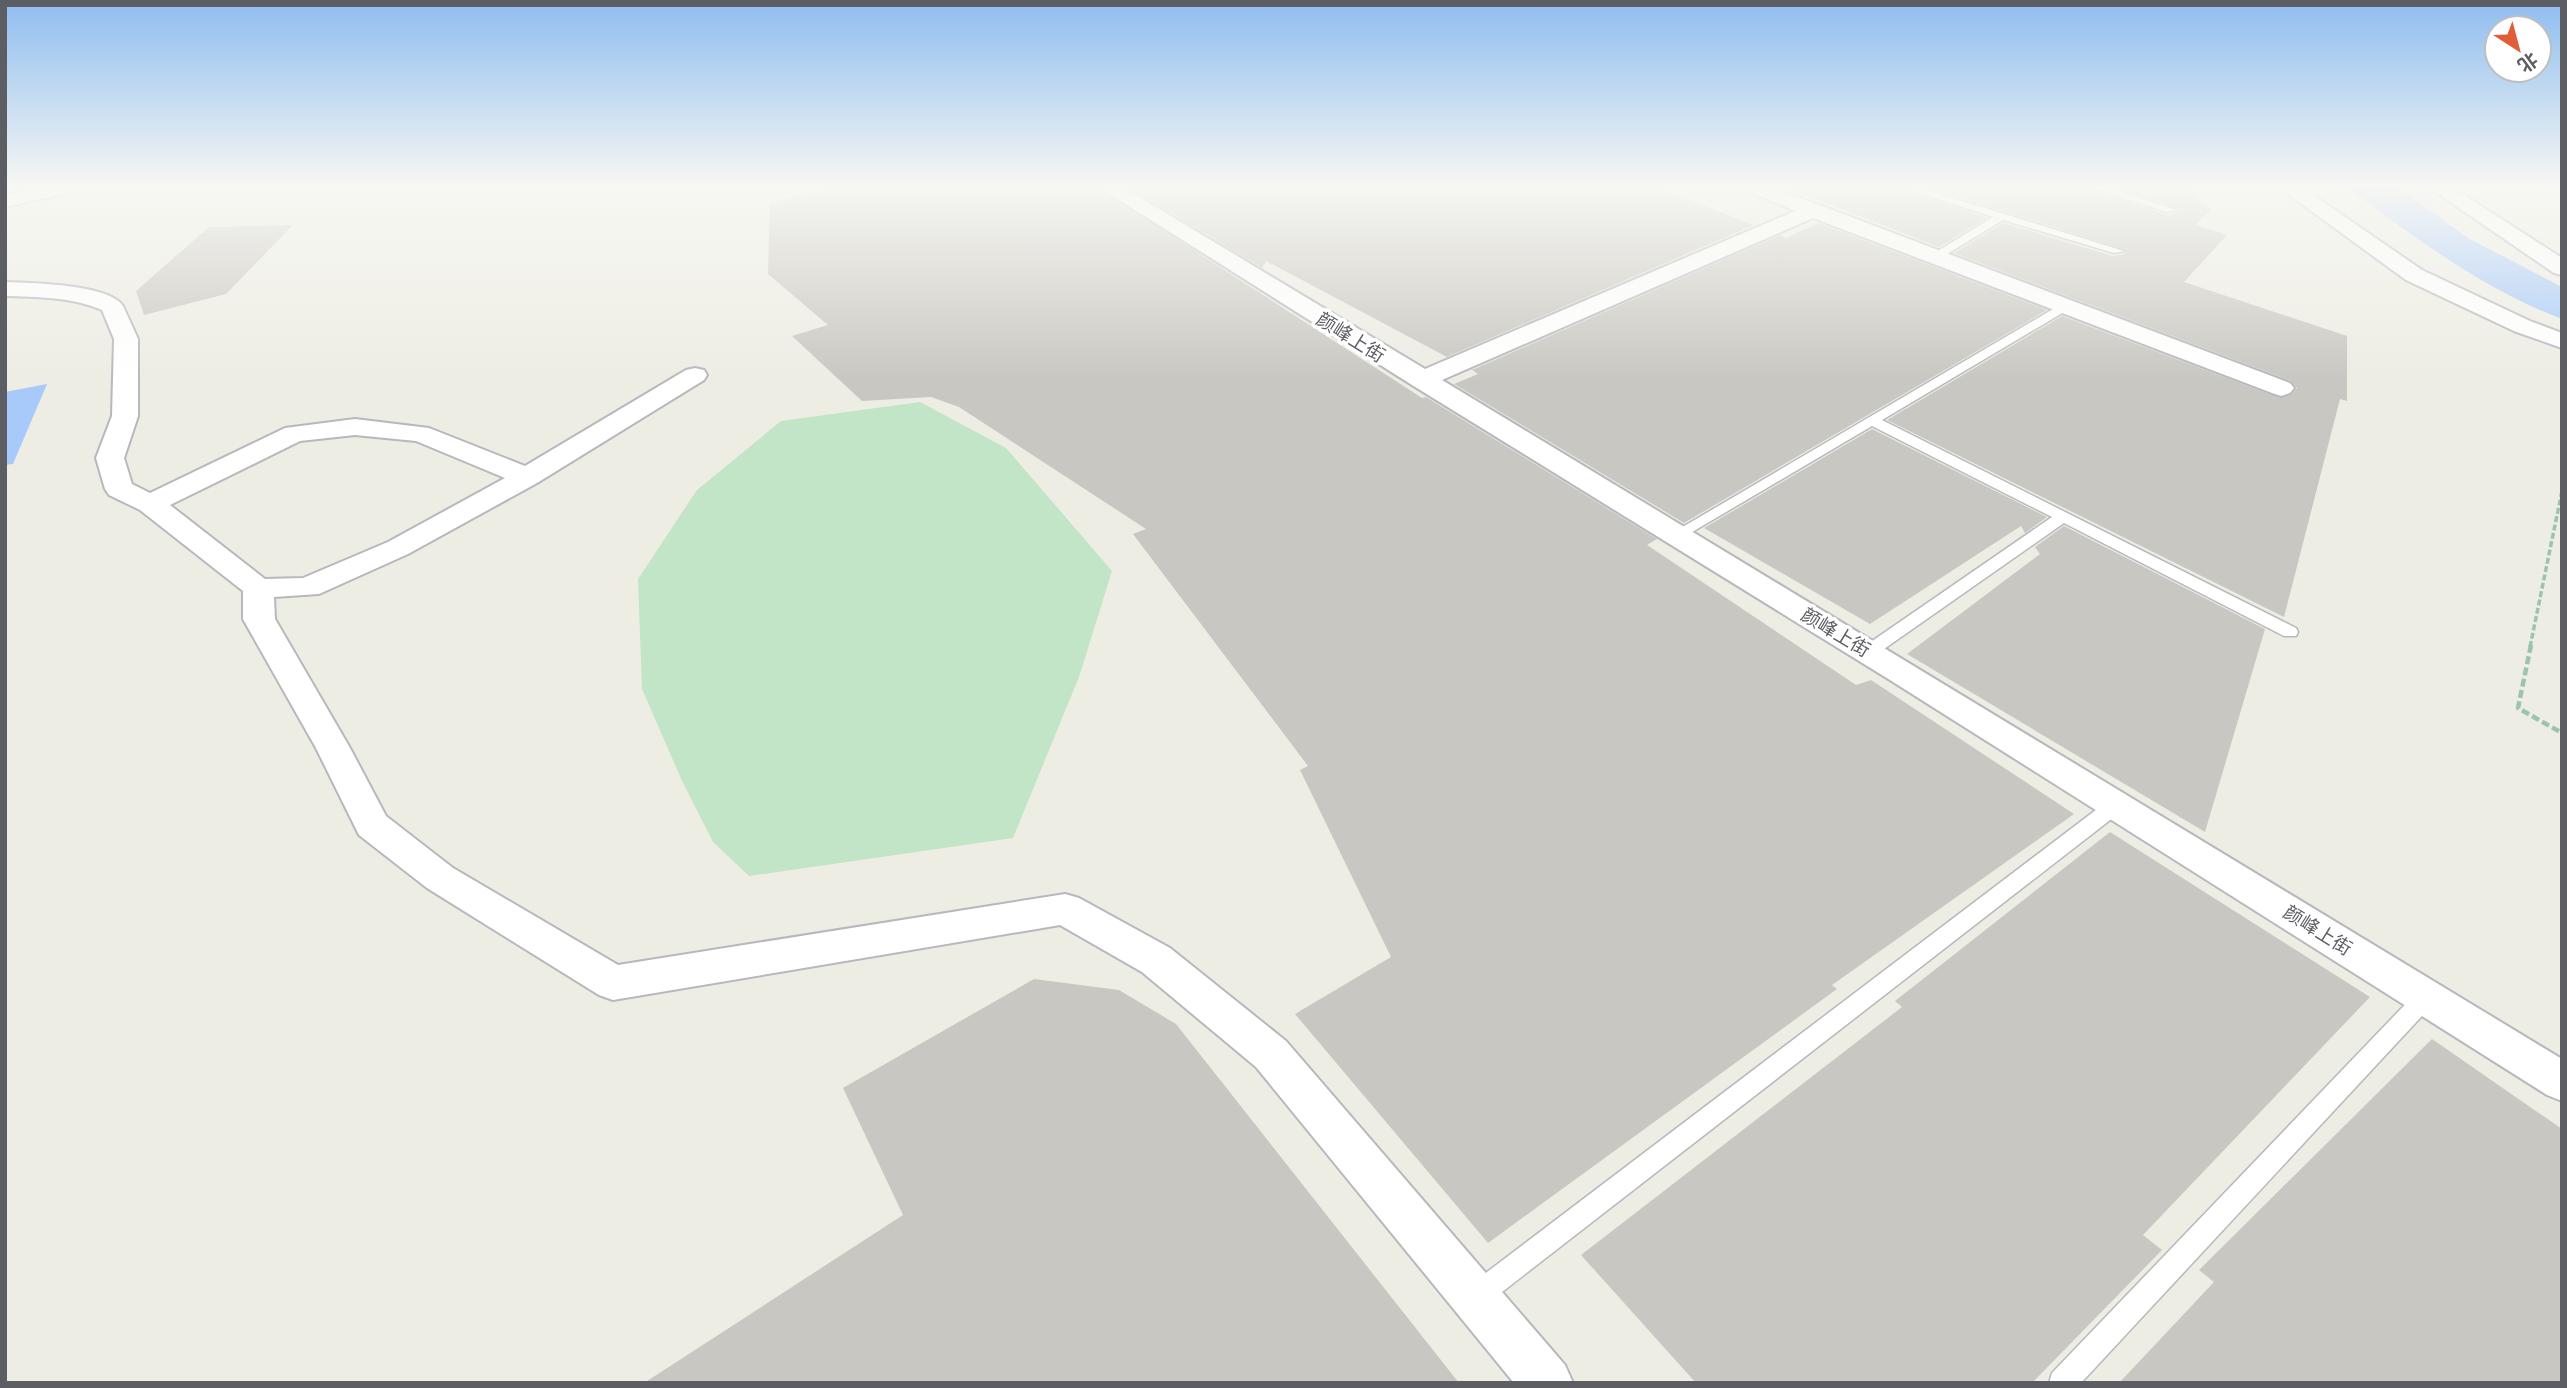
<svg xmlns="http://www.w3.org/2000/svg" width="2567" height="1388" viewBox="0 0 2567 1388" font-family="Raleway,'Noto Sans SC',sans-serif">
<rect width="100%" height="100%" fill="#eeede4"/>
<polygon fill="#c2e4c7" points="920,402 1006,448 1112,571 1079,677 1013,838 749,876 713,842 683,783 642,689 638,579 697,490 781,421"/>
<g fill="#a7cafa">
<path d="M2345,186H2396L2468,238L2562,287V319C2482,289 2413,236 2345,186Z"/>
<polygon points="47,384 13,464 5,465 5,392"/>
</g>
<g fill="#c9c7c1">
<polygon points="836,186 1095,186 1422,398 1426,397 1657,539 1647,545 1856,685 1871,680 2074,814 1832,985 1837,989 1488,1243 1295,1014 1391,957 1300,770 1308,766 1133,534 1146,529 959,407 931,397 862,401 792,336 828,325 768,274 770,203"/>
<polygon points="1126,186 1653,186 1754,225 1447,357 1266,261 1262,268"/>
<polygon points="1782,186 1895,186 1987,218 1939,247"/>
<polygon points="1923,186 2084,186 2168,215 2177,213 2178,209 2111,186 2187,186 2211,210 2195,225 2227,235 2184,282 2347,336 2347,401 2340,399 2284,617 1887,420 2062,316 2280,398 2291,395 2297,388 2291,381 1954,253 2003,223 2113,256 2125,254 2126,250"/>
<polygon points="1819,223 2047,310 1684,523 1454,384 1478,374 1472,370 1780,235 1786,238"/>
<polygon points="293,225 226,294 144,315 136,291 209,227"/>
<polygon points="1872,429 2047,517 2025,533 2021,526 1870,624 1704,528"/>
<polygon points="2064,526 2265,629 2205,832 1907,654 2040,554 2035,547"/>
<polygon points="2110,832 2370,997 2143,1235 2162,1250 2032,1383 1696,1383 1581,1255 1902,1007 1895,1001"/>
<polygon points="1034,979 1119,990 1176,1024 1459,1383 644,1383 903,1215 843,1088"/>
<polygon points="2432,1039 2562,1129 2562,1383 2119,1383 2214,1282 2199,1270"/>
</g>
<g fill="none" stroke-linecap="round" stroke-linejoin="round">
<defs>
<g id="service">
<polygon points="1898,186 1914,186 2124,251 2114,253 2003,220 1939,259 1931,259 1931,255 1993,217"/>
<polygon points="2087,186 2103,186 2176,210 2167,212"/>
<polygon points="2065,302 2069,303 2069,309 1882,420 2296,628 2298,632 2296,636 2284,636 2064,523 1874,656 1862,656 1860,652 1862,648 2052,517 1872,426 1682,538 1677,540 1669,535"/>
<polygon points="2116,798 2123,800 2126,805 2123,810 1484,1306 1475,1310 1466,1306 1462,1297 1466,1288 2109,800"/>
<polygon points="2426,988 2434,991 2437,997 2434,1003 2081,1383 2049,1383 2052,1373 2418,991"/>
</g>
<g id="minor">
<polygon points="46,186 84,186 81,190 5,207 5,195"/>
<polygon points="1097,186 1121,186 1425,369 1795,211 1745,190 1742,186 1769,186 2290,383 2294,388 2290,393 2281,396 2272,393 1813,218 1442,380 2562,1059 2562,1101 2547,1095 1890,680 1412,385"/>
<polygon points="2277,186 2300,186 2422,270 2530,321 2562,333 2562,348 2514,331 2406,280"/>
<polygon points="2427,186 2450,186 2562,258 2562,275 2554,273"/>
<path d="M5,282C31,283 109,284 123,306L138,339V416L124,458L132,484L150,493L285,428L355,419L429,428L525,466L686,370L695,368L704,370L707,375L704,380L537,483L408,554L319,594L274,597L275,619L350,748L386,816L453,868L618,965L1065,894L1079,898L1170,948L1286,1041L1565,1365L1573,1383H1514L1256,1067L1142,972L1060,925L613,1000L599,995L427,888L359,835L316,748L243,619V591L140,510L109,495L105,489L96,458L112,416L114,339L102,310C73,297 37,297 5,296ZM355,435L416,441L505,478L388,542L303,578L265,579L170,505L300,441Z"/>
</g>
</defs>
<use href="#service" stroke="#b6b8bd" stroke-width="3"/>
<use href="#minor" stroke="#b6b8bd" stroke-width="4"/>
<polyline stroke="#9cc4ad" stroke-width="3.5" stroke-dasharray="6 2.5" stroke-linecap="butt" points="2530,647 2562,491"/>
<polyline stroke="#9cc4ad" stroke-width="4.5" stroke-dasharray="8 3.5" stroke-linecap="butt" points="2531,645 2518,708 2562,733"/>
<use href="#service" fill="#fff" fill-rule="evenodd"/>
<use href="#minor" fill="#fff" fill-rule="evenodd"/>
</g>
<linearGradient id="sky" x2="0" y2="1"><stop stop-color="#8ebdef"/><stop offset="0.49" stop-color="#f7f7f3"/><stop offset="1" stop-color="#f7f7f3" stop-opacity="0"/></linearGradient>
<rect width="2567" height="380" fill="url(#sky)"/>
<g text-anchor="middle" dominant-baseline="central" stroke-width="7" stroke-linejoin="round" paint-order="stroke">
<g font-size="19" fill="#5c5e64" stroke="#fff">
<text transform="translate(1351 337) rotate(32)">颜峰上街</text>
<text transform="translate(1836 632) rotate(31)">颜峰上街</text>
<text transform="translate(2318 930) rotate(32)">颜峰上街</text>
</g>
</g>
<rect width="2567" height="1388" fill="none" stroke="#5c5e64" stroke-width="14"/>
<g transform="translate(2518 49) rotate(144)"><circle r="33" fill="#ffffff" stroke="#bebfc1" stroke-width="2"/>
<path d="M0-5L12 26L0 18L-12 26Z" fill="#e05d38"/>
<text y="-10" font-size="19" font-weight="bold" text-anchor="middle" fill="#5c5e64">北</text>
</g>
</svg>
